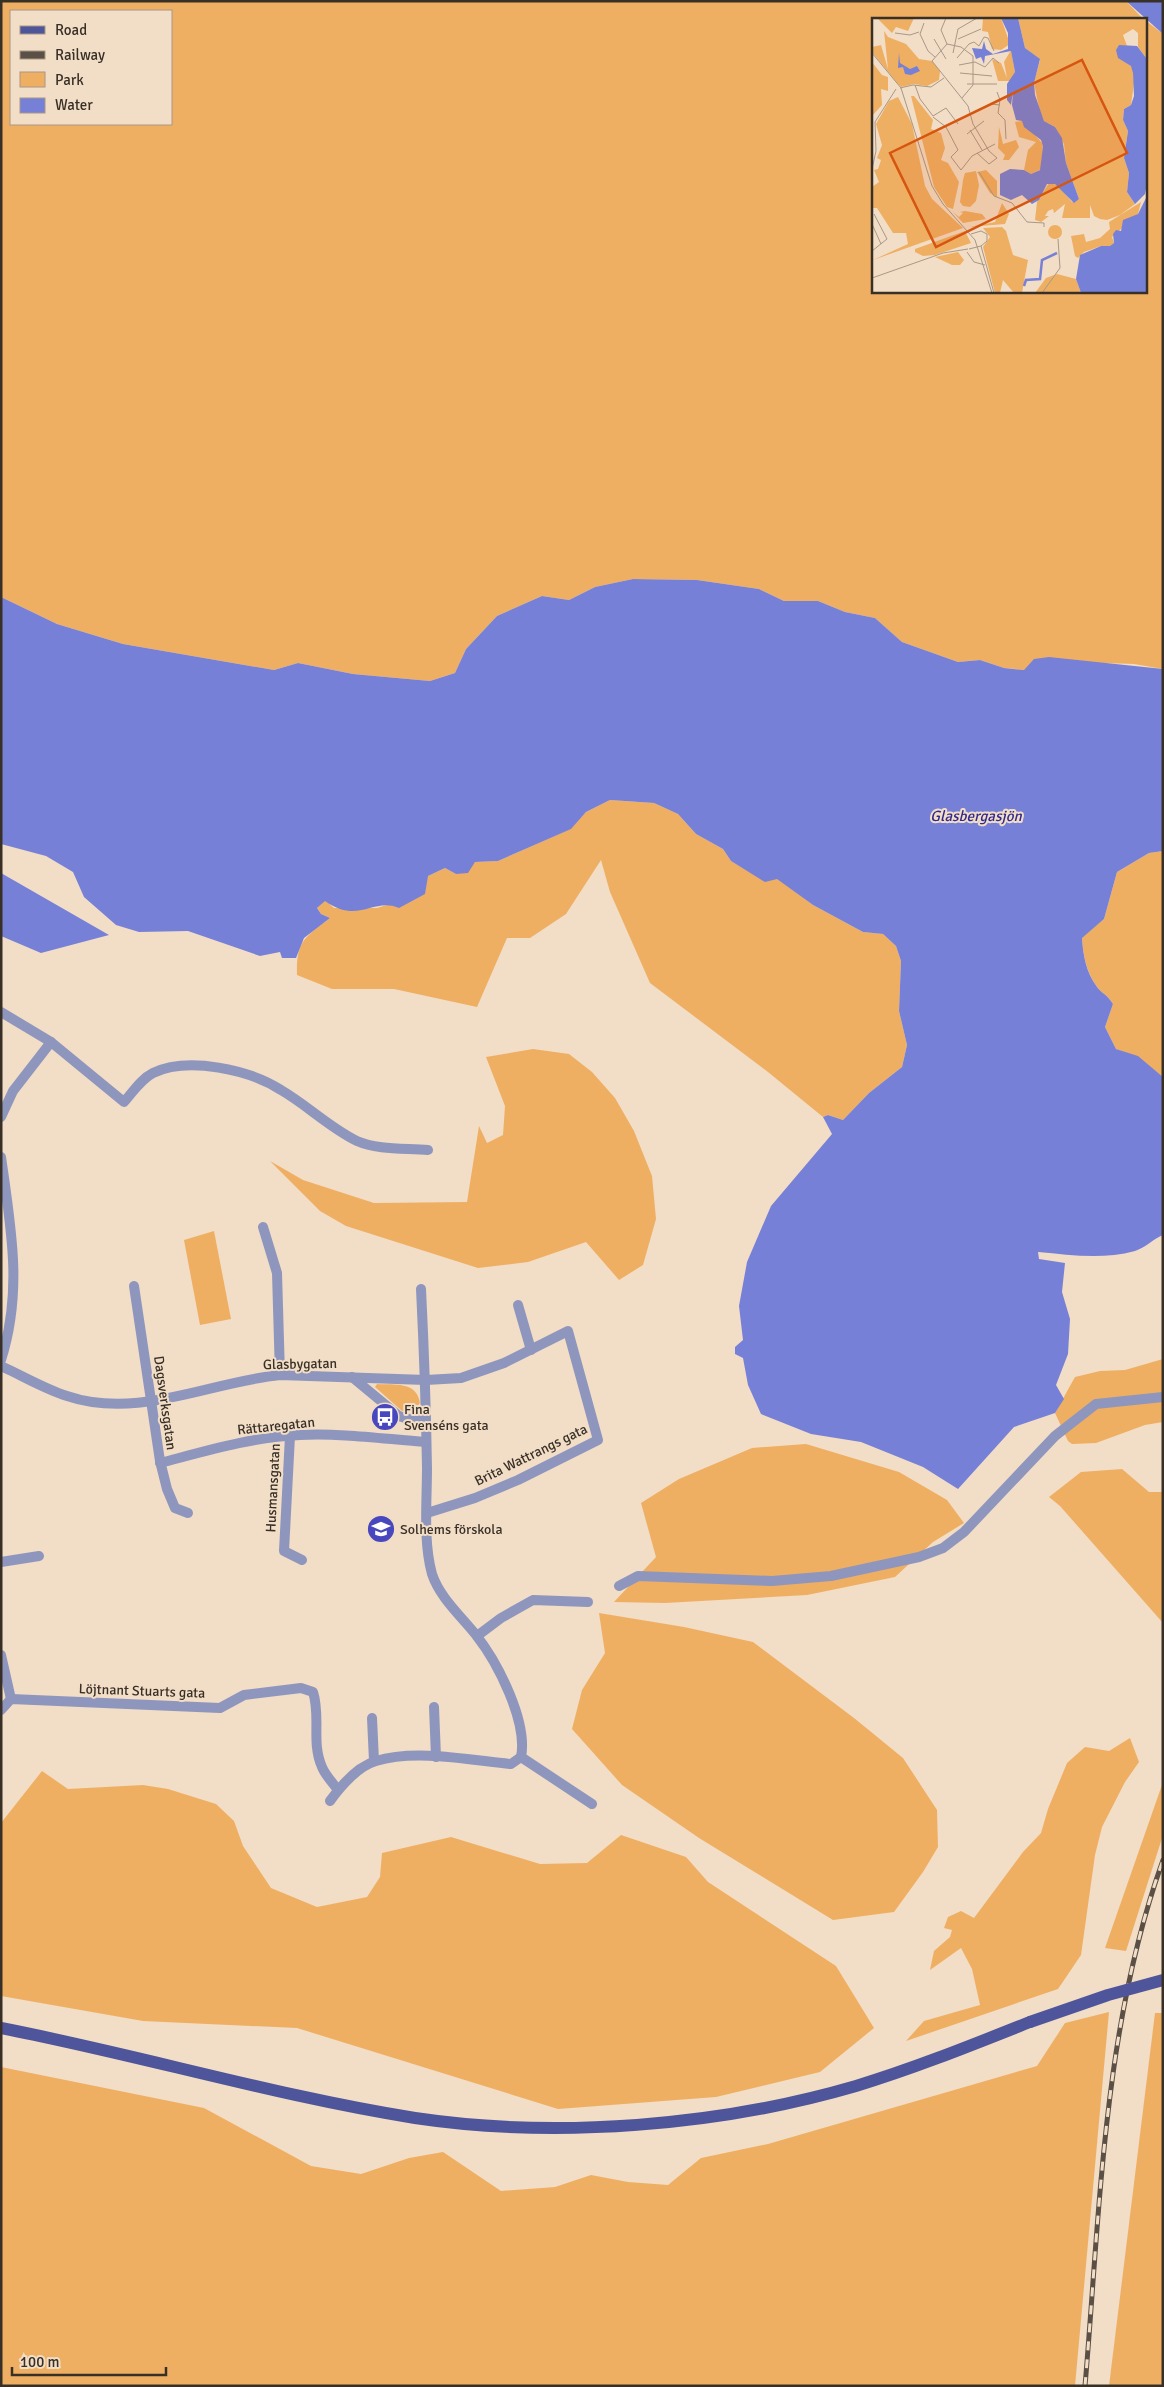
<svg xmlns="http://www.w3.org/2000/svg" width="1164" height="2387" viewBox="0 0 1164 2387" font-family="Signika,sans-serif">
<rect width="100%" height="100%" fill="#f2ddc6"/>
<g fill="#efaf63" fill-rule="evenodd">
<path d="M1,1H1126L1143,19H873V291H1145V20L1163,34V669L1134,664L1104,663L1025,670L1004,668L980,660L958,662L902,642L875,618L845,612L818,601H784L759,589L697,580L633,579L595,587L569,600L542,596L497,616L466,649L455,673L430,681L353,674L298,663L274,670L123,644L57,624L1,597ZM11,11H171V124H11Z"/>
<path d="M610,800L654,803L678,814L696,834L723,849L731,861L765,881L777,878L813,905L863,932L883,934L896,946L901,961L899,1011L907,1045L902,1067L869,1093L843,1120L828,1115L823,1117L768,1072L650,983L610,892L601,860L566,914L530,938H507L477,1007L394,989H332L297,975C296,941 305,937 330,918L321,914L317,908L325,900L334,908H377L390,904L428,876L445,868L456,874L475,862L498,861L570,829L586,812Z"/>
<path d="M1163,851V1077L1138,1057L1116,1049L1105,1027L1113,1004C1107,994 1101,993 1097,987C1086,971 1083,955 1082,937L1104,919L1117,872L1149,853Z"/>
<polygon points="533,1049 569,1054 592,1072 615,1098 634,1131 652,1176 656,1219 643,1265 619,1280 586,1242 528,1262 478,1268 346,1226 320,1211 270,1161 303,1180 374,1203 467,1202 479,1126 487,1143 503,1135 505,1106 486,1057"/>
<polygon points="214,1231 231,1319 200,1325 184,1240"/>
<polygon points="1163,1359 1163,1422 1145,1425 1096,1443 1072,1444 1068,1441 1055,1413 1075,1377 1100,1371 1125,1370"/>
<path d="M377,1384C394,1385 417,1381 420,1403L415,1409L402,1411L375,1387Z"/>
<polygon points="806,1444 899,1472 947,1500 964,1523 933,1542 895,1577 807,1595 665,1603 614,1602 656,1557 641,1503 679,1479 752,1448"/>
<polygon points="1122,1469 1149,1492 1163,1492 1163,1623 1060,1506 1049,1497 1081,1472"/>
<polygon points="599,1613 684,1627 753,1642 854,1718 903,1758 937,1810 938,1847 923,1872 894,1912 833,1920 699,1838 622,1785 572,1729 582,1690 605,1653"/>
<polygon points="1130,1738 1139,1762 1125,1782 1102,1827 1095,1855 1081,1955 1058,1989 906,2041 924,2021 980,2005 972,1969 961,1948 930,1970 934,1951 950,1937 952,1930 944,1928 948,1917 961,1911 974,1918 1023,1852 1041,1833 1048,1809 1067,1763 1085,1747 1109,1751"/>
<polygon points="42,1771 68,1789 143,1785 168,1789 216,1804 234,1821 243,1846 271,1888 317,1907 367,1897 380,1877 382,1853 451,1837 540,1864 587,1863 621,1835 686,1857 708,1882 836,1966 874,2028 820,2072 716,2097 558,2109 297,2028 143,2021 1,1996 1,1823"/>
<polygon points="1163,1782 1163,1835 1126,1951 1105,1948"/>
<polygon points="1109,2012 1075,2386 1,2386 1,2067 204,2108 311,2166 361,2174 409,2158 443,2152 501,2191 555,2187 591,2175 628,2182 668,2185 701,2158 768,2144 1037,2066 1065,2023"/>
<polygon points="1155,2013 1163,2013 1163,2386 1109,2386"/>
</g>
<g fill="#7780d7">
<polygon points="1126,1 1163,1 1163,34"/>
<path d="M633,579L697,580L759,589L784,601H818L845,612L875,618L902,642L958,662L980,660L1004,668L1024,670L1034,659L1049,657L1163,669V851L1149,853L1117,872L1104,919L1082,938C1083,955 1086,972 1097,987C1101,993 1107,994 1113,1004L1105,1027L1116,1049L1138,1056L1163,1077V1235C1153,1239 1145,1248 1135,1251C1102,1260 1071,1255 1038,1252L1039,1259L1065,1263L1062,1292L1070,1319L1068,1354L1056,1385L1064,1399L1055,1413L1014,1427L958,1489L923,1467L861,1442L811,1434L761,1414L748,1385L743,1358L735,1354V1347L743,1340L739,1306L747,1262L771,1206L832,1134L823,1117L828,1115L843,1120L869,1093L902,1067L907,1045L899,1011L901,961L896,946L883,934L863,932L813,905L777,879L765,882L731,861L723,849L696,834L678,814L654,803L610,800L586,812L571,829L498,861L475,862L468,873L456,874L445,868L428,876L425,894L399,908C373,897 359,925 325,901L317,908L321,914L330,918L304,938L296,958H282L280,952L260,956L188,931L139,932L116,925L84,897L73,872L46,856L1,844V597L57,624L123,644L274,670L298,663L353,674L430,681L455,673L466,649L497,616L542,596L569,600L595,587Z"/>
<polygon points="1,873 109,935 41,953 1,936"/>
</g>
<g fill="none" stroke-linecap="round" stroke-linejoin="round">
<g stroke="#8f96bd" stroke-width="10">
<path d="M1,1012L51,1042L124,1102C133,1092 141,1079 153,1073C188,1056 250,1070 281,1090C307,1105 330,1128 357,1141C377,1150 406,1148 428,1150"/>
<polyline points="1,1117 13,1091 51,1042"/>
<path d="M1,1157C11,1228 23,1291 1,1360"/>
<polyline points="263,1227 277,1273 280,1375"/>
<polyline points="134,1286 160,1461 167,1489 175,1508 188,1513"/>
<path d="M421,1289C424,1349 426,1408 427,1468C427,1502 423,1541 432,1574C440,1598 461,1616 476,1635C498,1663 528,1722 521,1757"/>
<polyline points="518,1305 531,1350"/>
<path d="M1,1366C23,1376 45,1389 67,1396C138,1420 209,1382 280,1375L426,1380L461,1378L504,1363L568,1331L598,1440L518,1480L475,1498L427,1513"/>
<polyline points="352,1377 399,1416 408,1419 426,1418"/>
<polyline points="290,1436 284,1551 302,1560"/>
<path d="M160,1463C206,1451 252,1437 300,1435C342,1433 384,1439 426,1442"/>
<polyline points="1,1562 39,1556"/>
<polyline points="619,1586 638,1576 772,1581 831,1576 919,1557 943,1548 964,1532 1055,1436 1096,1404 1163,1397"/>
<polyline points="477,1636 501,1618 533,1600 588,1602"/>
<polyline points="1,1655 11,1699"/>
<polyline points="434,1707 436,1757"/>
<path d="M1,1710L11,1699L220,1708L244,1695L301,1688L313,1692C321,1716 311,1743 322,1767C325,1775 333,1783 338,1790"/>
<polyline points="372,1718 374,1761"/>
<polyline points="521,1757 592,1804"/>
<path d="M330,1801C340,1787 358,1766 376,1761C415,1749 470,1760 511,1764L521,1757"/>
</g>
<path stroke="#4f559a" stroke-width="12" d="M1,2028C140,2055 276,2096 415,2118C556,2139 719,2126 856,2086C915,2068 972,2045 1030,2022"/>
<defs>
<path id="rail" d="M1085,2386C1100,2211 1103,2027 1163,1860"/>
</defs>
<use href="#rail" stroke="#5b5045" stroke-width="5"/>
<use href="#rail" stroke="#f2ddc6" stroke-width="3" stroke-dasharray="9" stroke-linecap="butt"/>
<polyline stroke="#4f559a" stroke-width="12" points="1030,2022 1108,1995 1163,1980"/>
</g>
<defs>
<symbol id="bus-disc" viewBox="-11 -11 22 22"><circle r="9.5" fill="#4847bd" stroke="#f2ddc6"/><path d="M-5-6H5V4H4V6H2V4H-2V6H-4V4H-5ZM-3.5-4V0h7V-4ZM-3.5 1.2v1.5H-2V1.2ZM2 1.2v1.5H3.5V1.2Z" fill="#fff"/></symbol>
<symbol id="school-disc" viewBox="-11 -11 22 22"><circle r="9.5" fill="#4847bd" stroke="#f2ddc6"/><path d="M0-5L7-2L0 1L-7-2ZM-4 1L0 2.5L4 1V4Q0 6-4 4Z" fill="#fff"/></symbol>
</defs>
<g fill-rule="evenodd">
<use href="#bus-disc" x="369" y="1401" width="32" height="32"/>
<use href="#school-disc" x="365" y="1513" width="32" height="32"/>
</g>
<g text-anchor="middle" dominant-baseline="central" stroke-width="4" stroke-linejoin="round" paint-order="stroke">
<g font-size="14" fill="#383027" stroke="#f2ddc6">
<text transform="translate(300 1364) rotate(-1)">Glasbygatan</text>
<text transform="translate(165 1403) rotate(82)">Dagsverksgatan</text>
<text transform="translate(276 1426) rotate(-6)">Rättaregatan</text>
<text transform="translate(531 1455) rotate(-26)">Brita Wattrangs gata</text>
<text transform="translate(273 1488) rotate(-87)">Husmansgatan</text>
<text transform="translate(142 1691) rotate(2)">Löjtnant Stuarts gata</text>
</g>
<g font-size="14" fill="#383027" stroke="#f2ddc6" text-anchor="start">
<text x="404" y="1409">Fina<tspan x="404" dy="16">Svenséns gata</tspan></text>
<text x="400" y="1529">Solhems förskola</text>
</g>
<g font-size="15" font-style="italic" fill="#302a8f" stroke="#f2ddc6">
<text x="976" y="816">Glasbergasjön</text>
</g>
</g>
<g transform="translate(872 18)">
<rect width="275" height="275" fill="#f2ddc6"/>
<path d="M5,0H42L36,13L24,9L20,15ZM111,0H129L138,26L129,32L120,31L116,14L110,13ZM146,0H275V41L266,29V15L261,11L251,17L255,28L249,41L261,49L262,65L259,87L252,91L251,102L256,113L252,140L257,155L255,174L263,186L248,197L235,202L228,201L222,198L218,187V200H190L193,186L182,195L181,191L176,193L173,198H177L169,204L163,202L165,184L177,165L186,167L200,184L207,181L194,145L192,126L183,109L172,103L167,90L162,64L168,42L153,30ZM12,13L16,19L34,26L47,41L60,43L68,53L67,62L55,68L42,66L29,69L25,65L0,34V29L9,27L16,51ZM139,32L143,54L140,63H126L120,41L129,45L135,60L132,44ZM0,44L10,57L16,59V73L9,71L10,87L0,98ZM39,78H42L61,102L59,111L69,115L73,130L69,142L76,145L87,164L81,191L75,189L62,169ZM26,79L40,106L53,168L60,181L91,210L1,242L36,226L34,215H21L5,190H0V169L7,164L2,152L6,151L9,142L5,140L10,127L4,106L17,83ZM150,103L171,126L169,151L159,156L152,152L156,132L164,124L147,119L143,104ZM127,109L131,126L144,122L147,129L137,142H131L133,137L126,130ZM114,152L125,163V179L118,175L105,154ZM104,153L107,167L104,183L98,189L91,188L88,184L91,162L93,155ZM269,184L266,196L240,219L242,225L238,229L229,228L212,234L206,240L203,238L199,218L212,216L214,224L228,220L238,211L237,204ZM130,185L137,196L133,206L97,209L123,204ZM93,193L110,196L114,201L91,205L81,194L87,199L91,195L88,194ZM176 214a7 7 0 1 1 14 0a7 7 0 1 1-14 0ZM130,209L134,213L141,237L156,242L150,275H142L131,262L128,275H123L111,229L118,219L111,210ZM93,213L99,225L63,237L51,238L43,234V231ZM86,234L92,242L88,247H80L63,239ZM185,256L204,261L209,275H163L174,260Z" fill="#efaf63"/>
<path d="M129,0H146L153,30L168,41L162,65L163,77L172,103L183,109L190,120L194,145L207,181L202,185L183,166H175L167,182L160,186L150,177L139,182L128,177V156L138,151L152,152L159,156L168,152L171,128L169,122L152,109L150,103L144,102L140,87L141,73L139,87L135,82V66L143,54L139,33L113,38L112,46L109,39L104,41L100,30L110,31L112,23L114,31L121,36L136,31V15ZM247,27L265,28L275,41V166L273,176L263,186L255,174L257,155L252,140L256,113L251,102L252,91L259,87L262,78L261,55L259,48L246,40L244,32ZM27,35L28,45L38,51L45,48L48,53L39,57L33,56L31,49L26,50ZM274,180L275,275H209L204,261L208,237L229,228H238L242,225L241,216L244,212L249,213L251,202L266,196Z" fill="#7780d7"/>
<path fill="none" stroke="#7780d7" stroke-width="2.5" d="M152,268L154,262L168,261L170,242L185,235"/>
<path fill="none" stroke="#a89886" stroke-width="1" d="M74,0L69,12L75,26M52,5L48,16L56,33L63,39M23,15L38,17L47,14M62,21L74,41M86,21L109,11M0,35L29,70L60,168L71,186L103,222L120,275M81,35L86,11L105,0M85,40L97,26L102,24L107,28L112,19L116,20L122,33M87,47L103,44L113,49L121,40L127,45M88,55L120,58M95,66H125M43,67L48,81L61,98L74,90L86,106M28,70L41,67L59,69L72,60M125,74L128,82L126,95L133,102L134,121M90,80L101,67V38L89,29L75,26L60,43L96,88L101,106L117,133L125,140L117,146L105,135M100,95L119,86L128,87M61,99L74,109L86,132L79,139M98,112L110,132M95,116L112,103M79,139L89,152M0,151L4,133L3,104L24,71M89,152L100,138L123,126M107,154L122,178L140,185L155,204L172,205V209M2,196L15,221M0,206L9,226M99,216L109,213L115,216V223L109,228M97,231L109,228L122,275M0,233L15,221M95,234L102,244L113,247M0,260L71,235L96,231M170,275L188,250L186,221"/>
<path fill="#d6550f" fill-opacity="0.15" stroke="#d6550f" stroke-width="2.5" d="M210,42L255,135L64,229L18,135Z"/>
<rect width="275" height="275" fill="none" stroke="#383027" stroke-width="2.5"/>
</g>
<rect width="1164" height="2387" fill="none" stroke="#383027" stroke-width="5"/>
<rect x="10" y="10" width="162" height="115" fill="#f2ddc6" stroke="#a89886"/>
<rect x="20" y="26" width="25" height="8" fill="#4f559a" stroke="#a89886"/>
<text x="55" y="35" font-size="15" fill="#383027">Road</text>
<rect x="20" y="51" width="25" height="8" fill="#5b5045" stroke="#a89886"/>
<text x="55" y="60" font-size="15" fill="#383027">Railway</text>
<rect x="20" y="72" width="25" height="15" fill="#efaf63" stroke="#a89886"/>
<text x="55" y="85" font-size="15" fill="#383027">Park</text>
<rect x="20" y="98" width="25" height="15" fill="#7780d7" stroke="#a89886"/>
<text x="55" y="110" font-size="15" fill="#383027">Water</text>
<path d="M12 2367v8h154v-8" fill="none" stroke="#383027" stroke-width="2.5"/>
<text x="20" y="2367" font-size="15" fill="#383027" stroke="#f2ddc6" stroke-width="4" paint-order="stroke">100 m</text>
</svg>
